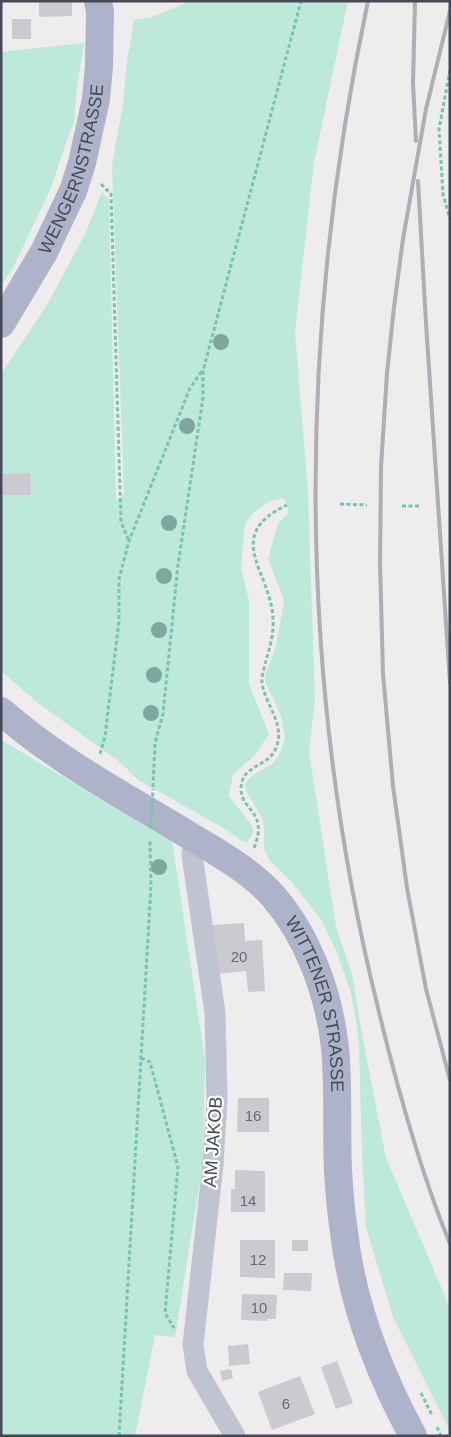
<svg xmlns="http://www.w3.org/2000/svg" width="451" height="1437" viewBox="0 0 451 1437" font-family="Helvetica,sans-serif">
<rect width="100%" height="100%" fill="#eeecec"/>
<g fill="#bde9db">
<polygon points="190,1 348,1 314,162 295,332 308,491 315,701 309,751 336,927 352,974 363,1040 386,1158 450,1308 450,1431 393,1317 366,1227 362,1157 359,1045 356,1021 351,993 337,953 322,921 291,881 270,861 264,849 264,832 263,820 246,791 245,783 252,776 272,764 278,757 285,739 281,716 272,696 265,683 265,676 276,646 284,600 268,559 278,523 288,514 287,505 283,498 268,502 255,511 245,524 241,568 249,601 249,684 269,734 254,756 233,774 229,796 253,827 253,834 247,842 242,841 220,826 138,780 121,763 38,703 1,671 1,374 47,305 85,234 102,192 109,199 116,499 124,496 112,165 123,104 127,61 134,20 152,17"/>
<polygon points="84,43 77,85 74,123 68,137 50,190 13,268 1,285 1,52"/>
<polygon points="1,740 161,835 172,840 205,1060 203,1163 175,1337 155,1335 135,1436 1,1436"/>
</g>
<g fill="#cacad0">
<polygon points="39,1 72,1 72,16 39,17"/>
<rect x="12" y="19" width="19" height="20"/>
<polygon points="30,473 31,495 1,495 1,474"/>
<polygon points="244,923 245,941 262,940 265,991 248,992 246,971 217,974 213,925"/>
<polygon points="238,1098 269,1098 269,1132 237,1132"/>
<polygon points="235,1170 265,1171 265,1212 231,1212 231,1189 235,1189"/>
<polygon points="240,1240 275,1240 275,1278 240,1277"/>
<rect x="292" y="1240" width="16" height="11"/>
<polygon points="284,1273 312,1273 311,1291 283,1290"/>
<polygon points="242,1294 277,1295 276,1319 267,1319 267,1321 241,1320"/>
<polygon points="248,1344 250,1364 229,1366 228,1346"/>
<polygon points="337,1361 353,1403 336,1409 321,1367"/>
<polygon points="231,1369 233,1378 222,1381 220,1371"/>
<polygon points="300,1376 315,1414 272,1430 258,1392"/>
</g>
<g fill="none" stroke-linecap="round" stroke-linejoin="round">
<g stroke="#78c4b4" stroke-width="3" stroke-dasharray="4 2.5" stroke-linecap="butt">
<polyline points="450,70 439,129 443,194 450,219"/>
<polyline points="101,184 111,194 121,522 129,541"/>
<polyline points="340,504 367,505"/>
<polyline points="402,506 419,506"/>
<polyline points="100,754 105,736 119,621 119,579 129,541 190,388 202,371"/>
<polyline points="153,787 155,743 163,714 178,565 203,398 203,371 301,1"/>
<path d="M254,848C269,811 241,811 241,789C241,764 268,768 276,748C286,724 265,705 262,683C261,676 265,667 266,660C270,647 274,633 273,619C272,573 221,536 287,505"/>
<polyline points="141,1058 150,1062 178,1167 165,1313 174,1328"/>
<polyline points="421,1393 432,1415"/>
<polyline points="437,1427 441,1436"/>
<polyline points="119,1436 151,886 150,840"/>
</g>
<polyline stroke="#c0c4d0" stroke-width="21" points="194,838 192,855 215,1013 217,1099 213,1164 193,1345 197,1371 235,1436"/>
<g stroke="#adb3c9" stroke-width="28">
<path id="s1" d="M1,324L44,252L73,191L82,163L96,99L99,66L100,12L98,1"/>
<path id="s2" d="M1,711C56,760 123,795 185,833C215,851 250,870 273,896C309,938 329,994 335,1048C339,1088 336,1129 338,1170C339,1190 341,1212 344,1232C352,1304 379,1373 413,1436"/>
</g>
<g stroke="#aeafb5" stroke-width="4">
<path d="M368,1C297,335 296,676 378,1008C397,1087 419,1168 450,1244"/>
<polyline points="415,1 413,83 416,141"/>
<polyline points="450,11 426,109 403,239 394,307 387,373 381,467 380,563 383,674 393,786 407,888 426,989 450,1080"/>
<polyline points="418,181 426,323 450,683"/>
</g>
<polyline stroke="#78c4b4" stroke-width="3" stroke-dasharray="4 2.5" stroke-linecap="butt" points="151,829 153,789"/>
</g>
<g fill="#7ca89e">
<circle cx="221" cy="342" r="8"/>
<circle cx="187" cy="426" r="8"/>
<circle cx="169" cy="523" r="8"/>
<circle cx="164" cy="576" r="8"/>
<circle cx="159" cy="630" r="8"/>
<circle cx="154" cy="675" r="8"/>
<circle cx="151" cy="713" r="8"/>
<circle cx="159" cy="867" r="8"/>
</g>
<g text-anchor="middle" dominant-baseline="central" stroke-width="4.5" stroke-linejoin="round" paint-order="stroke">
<g font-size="15" fill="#676a75">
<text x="239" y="956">20</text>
<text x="253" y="1115">16</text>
<text x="248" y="1200">14</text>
<text x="258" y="1259">12</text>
<text x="259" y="1307">10</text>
<text x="286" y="1403">6</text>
</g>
<g font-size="18" fill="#464a57" stroke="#fff">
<text stroke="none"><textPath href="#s1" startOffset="172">WENGERNSTRASSE</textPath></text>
<text stroke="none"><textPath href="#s2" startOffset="449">WITTENER STRASSE</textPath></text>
<text transform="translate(213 1142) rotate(-86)">AM JAKOB</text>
</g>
</g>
<rect width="451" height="1437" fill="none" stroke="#464a57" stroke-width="5"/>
</svg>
